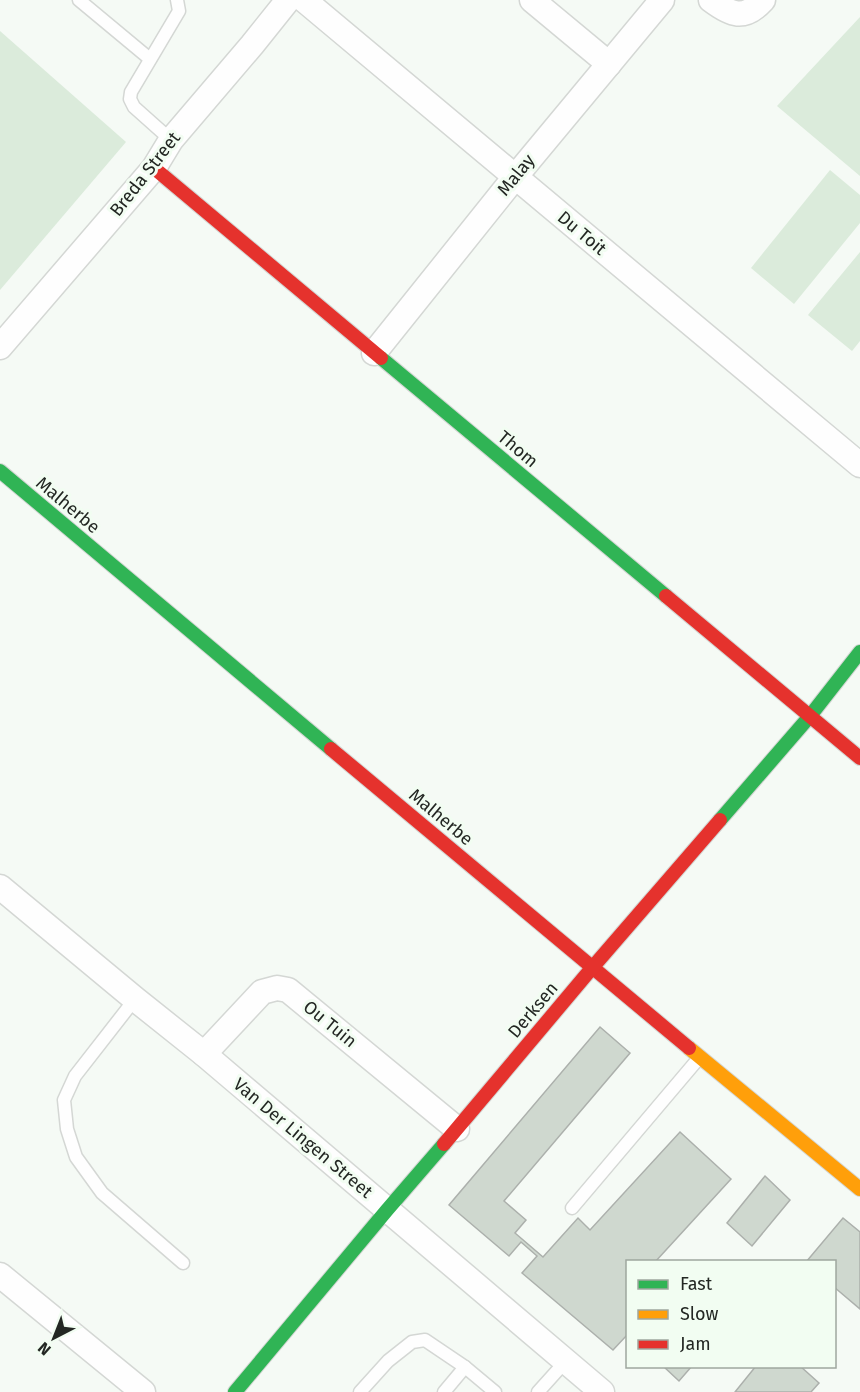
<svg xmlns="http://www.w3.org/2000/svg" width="860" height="1392" viewBox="0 0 860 1392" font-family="'Fira Sans',sans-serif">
<rect width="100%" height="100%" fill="#f5faf5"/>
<g fill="#dbebdb">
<polygon points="860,17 860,176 777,106"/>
<polygon points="0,31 126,142 0,290"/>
<polygon points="830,170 860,195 860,223 794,304 751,268"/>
<polygon points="860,252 860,341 852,351 808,315"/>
</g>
<g fill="#cfd8cf" stroke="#acb0ac" stroke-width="1.5">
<polygon points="600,1027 630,1053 504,1201 526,1220 515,1233 543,1257 578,1218 590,1230 680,1132 731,1179 655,1262 628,1262 628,1334 613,1350 522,1273 537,1256 521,1242 509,1256 449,1205"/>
<polygon points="765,1176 790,1200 752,1246 727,1223"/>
<polygon points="843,1218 860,1232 860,1309 834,1287 834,1262 806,1262"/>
<polygon points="663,1366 692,1366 679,1381"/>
<polygon points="756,1366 800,1366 819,1383 811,1392 735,1392"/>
</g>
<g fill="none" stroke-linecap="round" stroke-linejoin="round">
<defs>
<g id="lane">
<polyline points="79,0 150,59"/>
<polyline points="171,140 134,107 130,99 131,92 179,11 177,0"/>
<polyline points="135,999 75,1076 64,1100 67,1129 76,1157 102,1193 183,1263"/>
<polyline points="572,1208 699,1058"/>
<polyline points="360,1392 388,1361 412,1342 425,1340 465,1367 495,1392"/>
<polyline points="444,1392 465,1367"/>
<polyline points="538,1392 565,1362"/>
</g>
<g id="street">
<polyline points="304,0 860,465"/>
<polyline points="532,0 609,64"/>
<path d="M711,0C731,15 744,21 763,0"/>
<polyline points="0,347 154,168 171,140 252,45 288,0"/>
<polyline points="374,353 515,177 662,0"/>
<polyline points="0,887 135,999 204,1054 602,1392"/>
<polyline points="204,1054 262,992 277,988 288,990 457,1129"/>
<polyline points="0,1275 143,1392"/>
</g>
<g id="fast">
<polyline points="381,358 666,596"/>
<polyline points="0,471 331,749"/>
<polyline points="720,820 810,716 860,652"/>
<polyline points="235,1392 387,1210 444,1144"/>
</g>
<polyline id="slow" points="689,1048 860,1189"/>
<g id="jam">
<polyline points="154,168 381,358"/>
<polyline points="666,596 860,758"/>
<polyline points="331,749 689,1048"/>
<polyline points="444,1144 592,968 720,820"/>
</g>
</defs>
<use href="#lane" stroke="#d4d7d4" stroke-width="15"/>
<use href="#street" stroke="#d4d7d4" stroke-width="27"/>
<use href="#fast" stroke="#d4d7d4" stroke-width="16"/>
<use href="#slow" stroke="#d4d7d4" stroke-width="16"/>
<use href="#jam" stroke="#d4d7d4" stroke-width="16"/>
<use href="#lane" stroke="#fefefe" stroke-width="12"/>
<use href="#street" stroke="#fefefe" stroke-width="24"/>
<use href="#fast" stroke="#30b455" stroke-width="14"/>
<use href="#slow" stroke="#ff9f0a" stroke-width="14"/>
<use href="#jam" stroke="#e5322d" stroke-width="14"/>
</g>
<g text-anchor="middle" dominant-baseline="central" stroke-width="6" stroke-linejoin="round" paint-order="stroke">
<g font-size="18" fill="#232723" stroke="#f2fdf2">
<text transform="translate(145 174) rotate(-52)">Breda Street</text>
<text transform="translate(516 175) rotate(-51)">Malay</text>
<text transform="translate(582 233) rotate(40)">Du Toit</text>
<text transform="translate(518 449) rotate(40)">Thom</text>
<text transform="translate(68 505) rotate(40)">Malherbe</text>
<text transform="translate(441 817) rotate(40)">Malherbe</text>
<text transform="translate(533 1010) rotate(-50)">Derksen</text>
<text transform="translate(330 1024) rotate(39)">Ou Tuin</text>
<text transform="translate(303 1138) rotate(40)">Van Der Lingen Street</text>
</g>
</g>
<rect x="626" y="1260" width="210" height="108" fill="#f2fdf2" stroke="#9fa79f" stroke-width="1.5"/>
<rect x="638" y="1280" width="30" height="9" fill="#30b455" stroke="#9fa79f" stroke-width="1.5"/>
<text x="680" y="1290" font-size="18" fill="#232723">Fast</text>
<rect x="638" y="1310" width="30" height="9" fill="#ff9f0a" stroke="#9fa79f" stroke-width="1.5"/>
<text x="680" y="1320" font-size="18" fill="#232723">Slow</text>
<rect x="638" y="1340" width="30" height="9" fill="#e5322d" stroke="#9fa79f" stroke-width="1.5"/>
<text x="680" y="1350" font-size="18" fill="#232723">Jam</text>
<g transform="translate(54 1338) rotate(222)" stroke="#f2fdf2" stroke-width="4.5" paint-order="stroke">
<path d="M0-4.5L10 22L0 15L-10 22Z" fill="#232723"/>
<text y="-9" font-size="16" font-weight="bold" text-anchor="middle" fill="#232723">N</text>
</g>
</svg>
